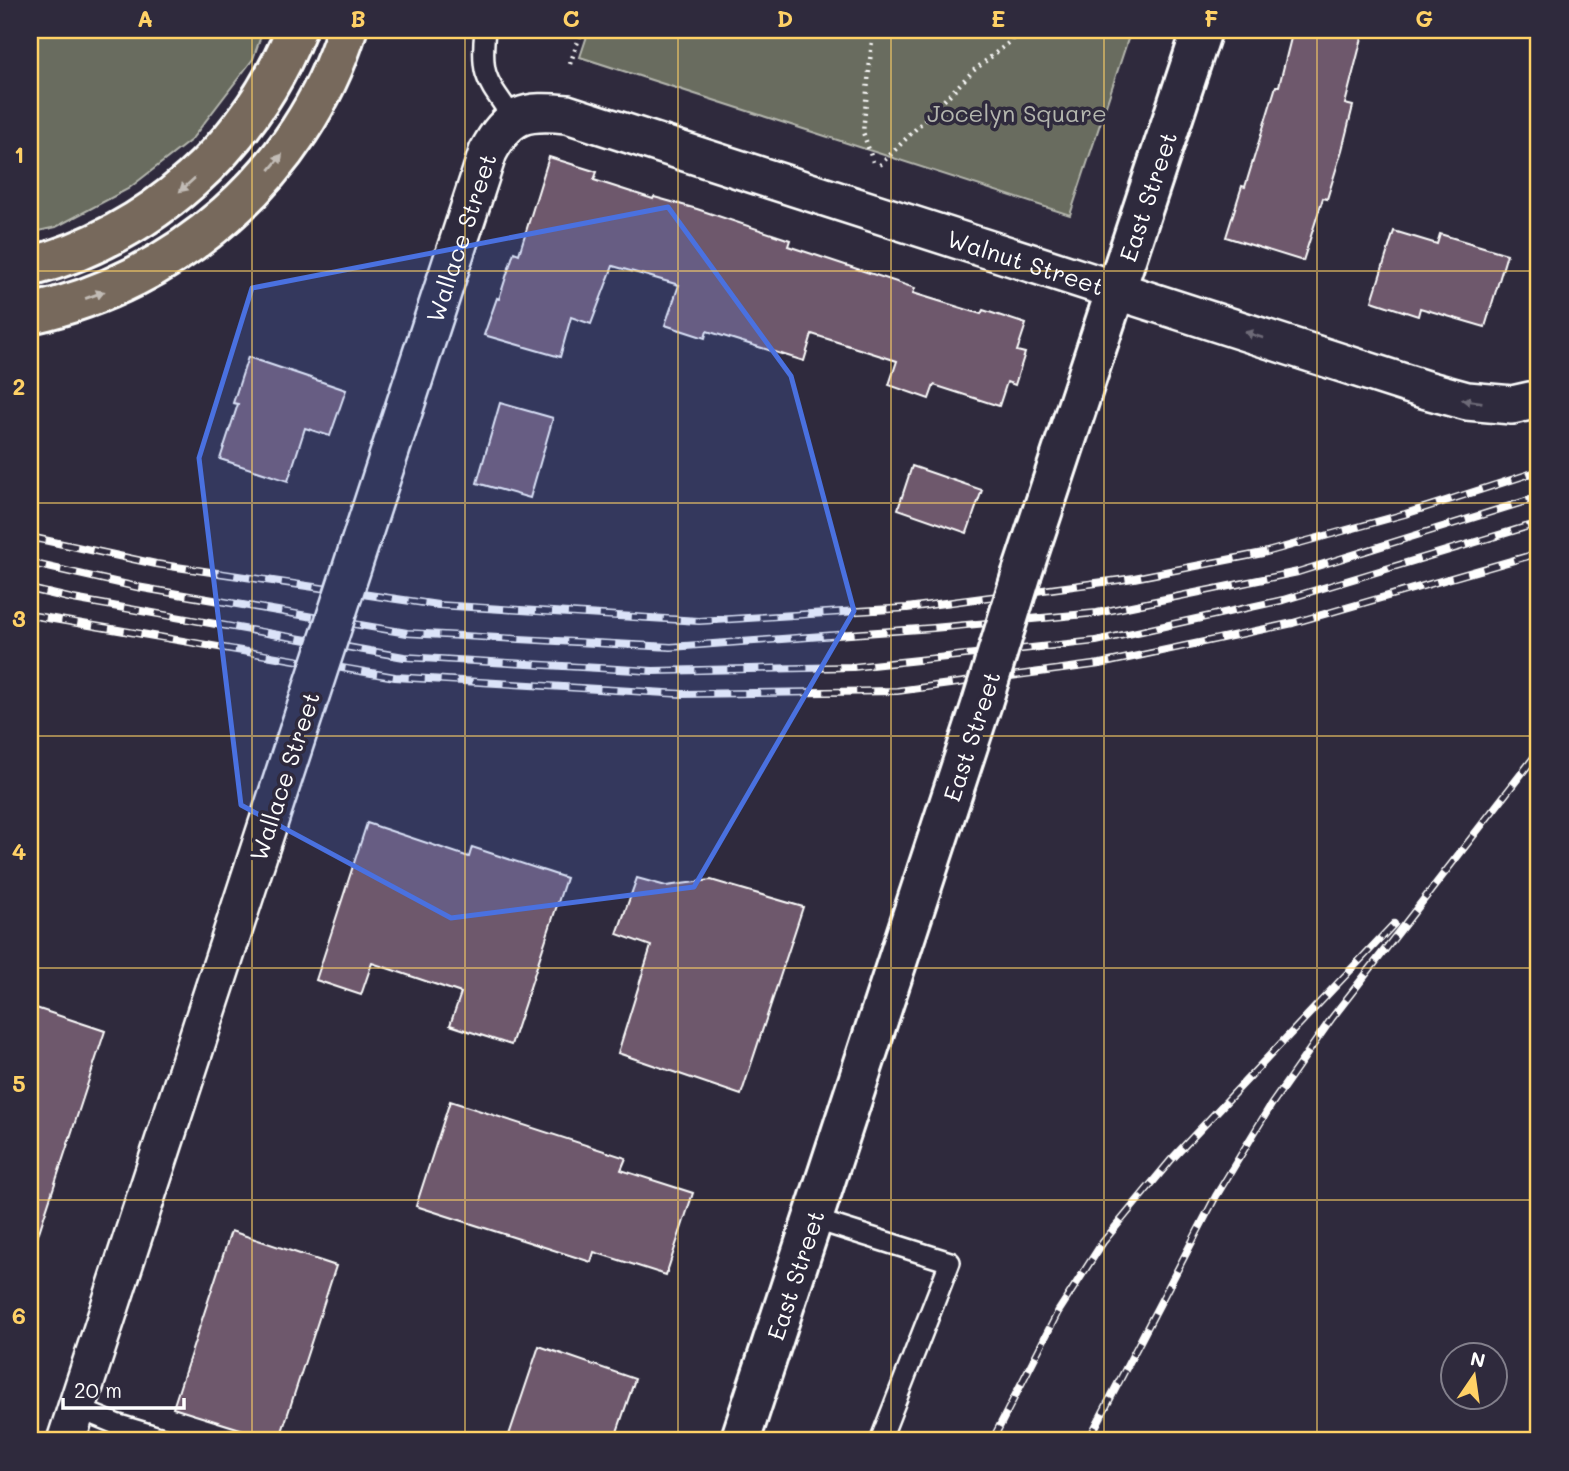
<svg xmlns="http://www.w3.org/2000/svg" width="1569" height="1471" viewBox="0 0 1569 1471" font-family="Mali,sans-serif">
<rect width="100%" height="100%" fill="#2f2a3d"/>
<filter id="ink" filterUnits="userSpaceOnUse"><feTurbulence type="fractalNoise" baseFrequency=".0143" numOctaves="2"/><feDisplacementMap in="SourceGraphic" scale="14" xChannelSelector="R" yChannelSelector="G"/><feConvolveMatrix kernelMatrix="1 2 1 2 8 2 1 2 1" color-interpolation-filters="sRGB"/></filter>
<g filter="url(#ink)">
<g fill="#696c5e" stroke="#b4b6ae" stroke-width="2">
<polygon points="30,30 263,30 253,59 191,140 128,189 56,227 30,233"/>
<polygon points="589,30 1131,30 1070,215 580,57"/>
</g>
<g fill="#6e586c" stroke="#fff" stroke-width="2">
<polygon points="1293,30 1364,30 1345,104 1353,106 1342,150 1327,199 1323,198 1303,261 1226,237 1242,186 1245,187 1276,86 1279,86"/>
<polygon points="549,157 597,172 594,180 653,199 654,197 697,209 790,240 788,246 915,288 913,293 981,314 983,310 1026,324 1017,351 1025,353 1015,385 1007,382 999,406 934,385 929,399 889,385 897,361 812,334 804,361 707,331 705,338 665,325 679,285 613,266 591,324 571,317 560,357 484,335 497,298 499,299 514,252 519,254"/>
<polygon points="1394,231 1437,244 1440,234 1507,254 1485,327 1420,308 1418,316 1372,301"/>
<polygon points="248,357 346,390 330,436 305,428 288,481 220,459 238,404 233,403"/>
<polygon points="500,403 553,418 530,498 477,483"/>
<polygon points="912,466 982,490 967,533 898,509"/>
<polygon points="367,823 469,857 472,847 566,878 511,1045 450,1025 461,993 372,963 361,995 316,980"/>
<polygon points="637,878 666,886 711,880 803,907 741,1095 618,1053 651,946 617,934"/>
<polygon points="30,1006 105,1031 36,1241 30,1240"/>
<polygon points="450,1101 626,1158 621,1170 693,1193 666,1275 594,1252 591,1262 416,1206"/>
<polygon points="231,1231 336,1266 279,1441 173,1408"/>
<polygon points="539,1346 635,1379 614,1441 507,1441"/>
</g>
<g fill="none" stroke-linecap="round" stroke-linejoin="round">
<defs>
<g id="service">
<path d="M485,30C480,78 487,80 513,118"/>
<polyline points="813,1219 950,1262 880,1441"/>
<polyline points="77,1408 116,1424 173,1441"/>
</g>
<g id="minor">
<path id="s1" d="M363,534L488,152C509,113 525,110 567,114L1423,389L1467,401L1512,405L1539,399"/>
<polyline points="66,1441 304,714"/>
</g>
<g id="secondary">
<path id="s2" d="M1022,573L1202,30"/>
<path id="s3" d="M740,1441L982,703"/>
</g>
<g id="motorway">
<path d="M30,267C152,234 249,147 296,30"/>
<path d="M30,314C177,282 302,174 347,30"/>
</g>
</defs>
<use href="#service" stroke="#fff" stroke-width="24"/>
<use href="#minor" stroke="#fff" stroke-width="42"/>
<use href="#secondary" stroke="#fff" stroke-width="44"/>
<use href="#motorway" stroke="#fff" stroke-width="44"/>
<g stroke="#fff" stroke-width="4.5" stroke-dasharray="2 5" stroke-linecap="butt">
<polyline points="570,64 582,30"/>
<polyline points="873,162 863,132 873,30"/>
<polyline points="880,165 973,71 1012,40 1016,30"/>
</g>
<use href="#service" stroke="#2f2a3d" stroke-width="19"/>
<use href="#minor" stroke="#2f2a3d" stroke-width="37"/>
<use href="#secondary" stroke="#2f2a3d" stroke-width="38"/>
<use href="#motorway" stroke="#77695c" stroke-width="38"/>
<defs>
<g id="rail">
<polyline points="30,537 156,564 438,605 699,621 907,608 1134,578 1263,553 1405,514 1539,471"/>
<polyline points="30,563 137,587 407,633 671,647 933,628 1097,613 1298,572 1539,497"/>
<polyline points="30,589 73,599 404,657 653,671 853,667 1096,641 1283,600 1539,523"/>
<polyline points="30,615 395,677 683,694 897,691 1100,664 1293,623 1539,553"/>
<polyline points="992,1441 1058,1312 1103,1242 1171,1160 1394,924"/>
<polyline points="1088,1441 1216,1196 1271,1105 1332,1018 1539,751"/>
</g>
</defs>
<use href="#rail" stroke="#fff" stroke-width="8"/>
<use href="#rail" stroke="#2f2a3d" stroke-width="5" stroke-dasharray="16" stroke-linecap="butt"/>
<defs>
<polyline id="minor-bridge" points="304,714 363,534"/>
<polyline id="secondary-bridge" points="982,703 1022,573"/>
</defs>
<use href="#minor-bridge" stroke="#fff" stroke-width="42" stroke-linecap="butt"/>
<use href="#secondary-bridge" stroke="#fff" stroke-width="44" stroke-linecap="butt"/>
<use href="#minor-bridge" stroke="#2f2a3d" stroke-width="37"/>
<use href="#secondary-bridge" stroke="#2f2a3d" stroke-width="38"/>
</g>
<defs><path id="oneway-solid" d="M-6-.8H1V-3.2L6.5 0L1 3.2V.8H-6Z" transform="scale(1.75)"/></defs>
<g fill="#c2bcb6">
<use href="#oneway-solid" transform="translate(276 162) rotate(-51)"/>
<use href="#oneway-solid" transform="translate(187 185) rotate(138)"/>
<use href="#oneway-solid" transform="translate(95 295) rotate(-20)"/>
</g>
<g fill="#6d6a77">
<use href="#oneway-solid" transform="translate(1254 335) rotate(-162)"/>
<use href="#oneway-solid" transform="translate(1472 401) rotate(-172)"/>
</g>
</g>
<path fill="#4a71e0" fill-opacity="0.2" stroke="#4a71e0" stroke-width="5" stroke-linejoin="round" d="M668,207L791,376L854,611L694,887L451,918L241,805L199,458L252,288Z"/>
<path fill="none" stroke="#ffd166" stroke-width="2" stroke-opacity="0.55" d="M252,30V1441M465,30V1441M678,30V1441M891,30V1441M1104,30V1441M1317,30V1441M30,271H1539M30,503H1539M30,736H1539M30,968H1539M30,1200H1539"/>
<g text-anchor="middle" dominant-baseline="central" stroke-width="7" stroke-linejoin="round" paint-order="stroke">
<g font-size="24" fill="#b4b6ae" stroke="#2f2a3d">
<text x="1017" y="112">Jocelyn Square</text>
</g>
<g font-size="24" fill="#fff" stroke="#2f2a3d">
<text stroke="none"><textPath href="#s2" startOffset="397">East Street</textPath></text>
<text stroke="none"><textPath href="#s1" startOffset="312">Wallace Street</textPath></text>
<text stroke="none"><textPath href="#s1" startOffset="980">Walnut Street</textPath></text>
<text transform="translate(971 736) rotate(-72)">East Street</text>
<text transform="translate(284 776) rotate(-72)">Wallace Street</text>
<text stroke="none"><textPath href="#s3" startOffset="175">East Street</textPath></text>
</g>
</g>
<rect width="1569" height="1471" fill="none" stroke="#2f2a3d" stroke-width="77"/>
<g transform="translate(1474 1376) rotate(13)"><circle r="33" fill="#2f2a3d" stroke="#827f8b" stroke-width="2"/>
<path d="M0-5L12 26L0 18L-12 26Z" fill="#ffd166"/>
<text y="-10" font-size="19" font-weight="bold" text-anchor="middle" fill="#ffffff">N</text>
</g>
<path d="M63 1398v10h121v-10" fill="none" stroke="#ffffff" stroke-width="3.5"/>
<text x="74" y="1398" font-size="21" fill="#ffffff" stroke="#2f2a3d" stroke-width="5" paint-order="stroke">20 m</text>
<rect x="38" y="38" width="1492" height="1394" fill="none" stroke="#ffd166" stroke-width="2.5"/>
<g font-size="23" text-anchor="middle" font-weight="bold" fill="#ffd166">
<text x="145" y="27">A</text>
<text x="358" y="27">B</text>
<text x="571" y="27">C</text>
<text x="785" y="27">D</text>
<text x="998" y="27">E</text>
<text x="1211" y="27">F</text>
<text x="1424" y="27">G</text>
<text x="19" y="163">1</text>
<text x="19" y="395">2</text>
<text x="19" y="627">3</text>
<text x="19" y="860">4</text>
<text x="19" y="1092">5</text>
<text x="19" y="1324">6</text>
</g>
</svg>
